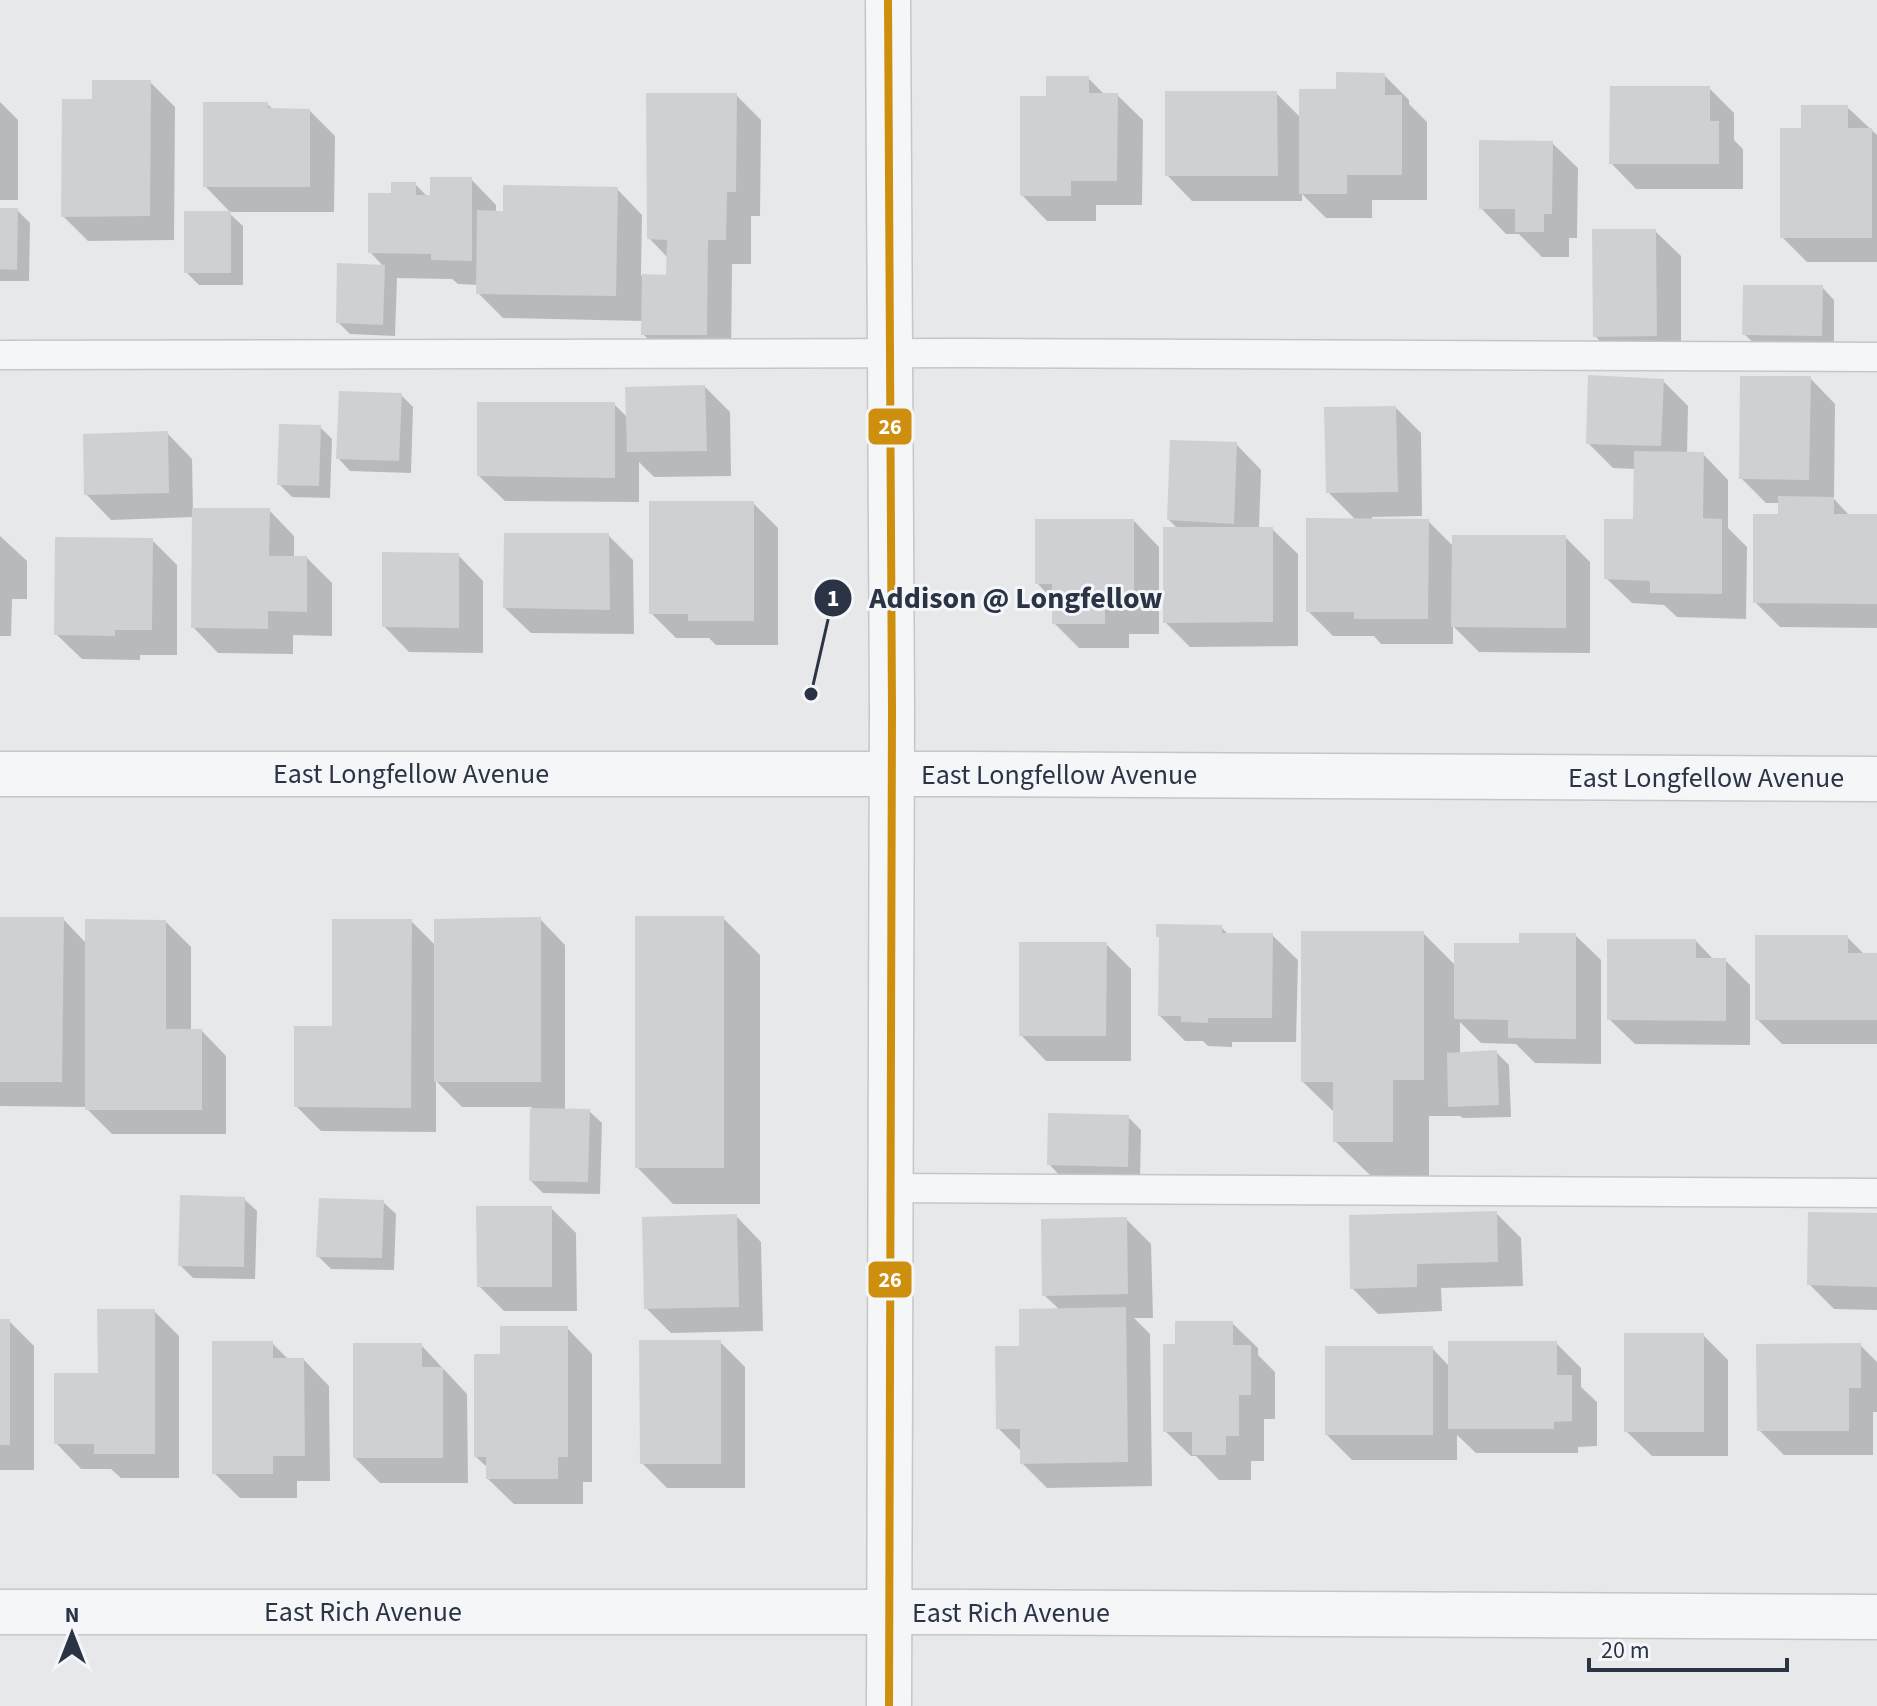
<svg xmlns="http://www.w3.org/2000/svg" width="1877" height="1706" viewBox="0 0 1877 1706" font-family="'Source Sans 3',sans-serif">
<rect width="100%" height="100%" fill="#e6e8ea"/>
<g fill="#0003">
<polygon points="1384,75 1409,100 1409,104 1427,122 1427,200 1372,200 1372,218 1326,218 1302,194 1302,201 1192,201 1167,175 1276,93 1301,118 1338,91"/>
<polygon points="1088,78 1105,95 1117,95 1143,120 1142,205 1096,205 1096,221 1047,221 1022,195 1048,98"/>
<polygon points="150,82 175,107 174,240 88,241 63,216 94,101"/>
<polygon points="1709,88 1734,113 1734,140 1743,149 1743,189 1636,189 1611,163"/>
<polygon points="736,95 761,120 760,216 751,216 751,264 732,264 731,359 668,359 643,334 643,321 503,318 478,293 478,285 458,284 452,279 397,278 395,336 350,334 338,322 384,267 370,252 393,195 415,184 428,197 471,179 496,205 496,213 617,189 642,215 641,276 668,277 668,258 649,238"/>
<polygon points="0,102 18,120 18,200 0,200"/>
<polygon points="267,104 274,110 310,111 335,136 334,212 230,212 205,186"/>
<polygon points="1847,107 1877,135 1877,262 1807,262 1782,237 1803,130"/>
<polygon points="1552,143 1578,168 1577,238 1569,238 1569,257 1542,257 1519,234 1506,234 1481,208"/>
<polygon points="0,210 17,210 30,223 29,281 0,281"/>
<polygon points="230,214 243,226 243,285 199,285 186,272"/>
<polygon points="1655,231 1681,256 1681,360 1620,361 1595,336"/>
<polygon points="1822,287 1834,300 1834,347 1757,346 1744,334"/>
<polygon points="1810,378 1835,404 1834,499 1850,516 1877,516 1877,628 1780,627 1755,602 1780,516 1780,503 1766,503 1741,478"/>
<polygon points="1663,381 1688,406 1687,454 1703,454 1728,480 1728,528 1747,547 1746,619 1677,617 1664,605 1632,603 1606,578 1635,521 1636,469 1613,468 1588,443"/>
<polygon points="705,387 730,412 731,476 654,477 639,462 639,502 505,501 479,476 614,404 628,418"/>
<polygon points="401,395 413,407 411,473 350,471 338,458"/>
<polygon points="1396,408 1421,433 1422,516 1372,517 1372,521 1428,521 1454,547 1565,537 1590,562 1590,653 1479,652 1453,626 1453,644 1381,644 1374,636 1333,636 1308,611 1357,521 1328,492"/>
<polygon points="320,427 332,439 330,498 292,497 279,484"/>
<polygon points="167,433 192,459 193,510 269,510 294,536 294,558 307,558 332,583 332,636 293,635 293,654 218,653 193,627 194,517 111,520 86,494"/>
<polygon points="1236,444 1261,470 1259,529 1272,529 1298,554 1298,646 1190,647 1165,622 1178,529 1169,520"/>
<polygon points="753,503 778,528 778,645 716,645 709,638 676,638 651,613"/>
<polygon points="1134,521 1159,547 1159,634 1129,634 1129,648 1079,648 1054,623 1054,601 1037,583"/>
<polygon points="608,535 633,560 634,634 531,633 505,608"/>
<polygon points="0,536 27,561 27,599 12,599 11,636 0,636"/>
<polygon points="152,540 177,565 177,655 140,655 140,660 82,659 56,634"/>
<polygon points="458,555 483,581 483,653 409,652 384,626"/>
<polygon points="723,918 760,955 760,1204 673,1204 637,1167"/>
<polygon points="0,919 63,919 87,944 166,922 191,947 191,1030 201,1030 226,1056 226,1134 112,1134 87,1109 87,1107 0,1106"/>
<polygon points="540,919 565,945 565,1110 589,1111 602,1123 600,1194 543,1193 531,1181 532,1107 462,1107 436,1081 436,1132 321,1131 296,1106 334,1028 411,921 436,946"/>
<polygon points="1221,927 1229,935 1272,935 1298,960 1296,1042 1232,1042 1232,1047 1208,1046 1203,1041 1185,1041 1160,1016 1161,939 1158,936"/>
<polygon points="1423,933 1456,966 1521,945 1575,935 1601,960 1601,1064 1535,1063 1516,1044 1481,1043 1460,1022 1460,1054 1497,1053 1509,1065 1511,1117 1463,1118 1460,1116 1429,1116 1429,1177 1372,1177 1335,1141 1335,1113 1303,1082"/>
<polygon points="1847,937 1865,955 1877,955 1877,1044 1782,1044 1757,1019"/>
<polygon points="1696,941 1714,960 1725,960 1750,985 1750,1045 1635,1044 1609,1019"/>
<polygon points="1106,944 1131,969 1131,1061 1046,1061 1021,1035"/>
<polygon points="1128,1117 1141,1130 1140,1179 1061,1177 1049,1164"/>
<polygon points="244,1199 257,1211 255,1279 193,1278 180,1265"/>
<polygon points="383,1202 396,1214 394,1270 331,1269 318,1256"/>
<polygon points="551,1208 576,1233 577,1311 504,1311 479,1286"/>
<polygon points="1496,1213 1521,1238 1523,1286 1441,1288 1442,1311 1378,1314 1352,1288"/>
<polygon points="1877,1215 1877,1310 1834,1309 1809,1284"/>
<polygon points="736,1216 761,1242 763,1331 671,1333 646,1308"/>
<polygon points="1126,1219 1151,1244 1153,1318 1134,1318 1150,1334 1152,1486 1047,1488 1022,1463 1022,1452 998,1428 1021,1348 1060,1310 1044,1295"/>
<polygon points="154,1311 179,1336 179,1478 121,1478 111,1469 81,1469 56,1443 100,1375"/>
<polygon points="0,1321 9,1321 34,1346 34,1470 0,1470"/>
<polygon points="1232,1323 1258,1348 1258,1355 1275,1372 1275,1419 1264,1419 1264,1461 1251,1461 1251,1480 1219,1480 1196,1456 1191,1456 1165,1431 1177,1346"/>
<polygon points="567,1328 592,1354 592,1482 583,1482 583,1504 514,1504 488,1479 488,1468 476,1457 502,1356"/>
<polygon points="1703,1335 1728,1360 1728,1456 1652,1456 1626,1431"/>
<polygon points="720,1342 745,1367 745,1488 667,1488 642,1463"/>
<polygon points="272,1343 289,1360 304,1360 329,1386 330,1481 297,1481 297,1498 240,1498 214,1473"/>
<polygon points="1556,1343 1581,1368 1581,1387 1597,1402 1597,1446 1578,1447 1578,1453 1476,1453 1457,1435 1457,1460 1352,1460 1327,1435 1432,1348 1450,1367"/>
<polygon points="421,1345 467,1394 468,1483 380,1483 355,1458"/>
<polygon points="1860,1345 1877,1362 1877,1412 1873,1412 1873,1455 1784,1455 1759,1430"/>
</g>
<g fill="#ced0d3">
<polygon points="1336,72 1385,73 1385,95 1402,95 1402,175 1347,175 1347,194 1299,194 1299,89 1336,89"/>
<polygon points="1046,76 1089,76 1089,93 1118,93 1117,181 1071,181 1071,196 1020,196 1020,96 1046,96"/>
<polygon points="92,80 151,80 150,216 61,217 62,99 92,99"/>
<polygon points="1610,86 1710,86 1710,121 1719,121 1719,164 1609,164"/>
<polygon points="1165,91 1277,91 1278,176 1165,176"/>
<polygon points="646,93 737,93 736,192 727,192 726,240 708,240 707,335 641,335 642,274 666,275 667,240 647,239"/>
<polygon points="203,102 268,102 268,108 310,109 310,187 203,187"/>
<polygon points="1801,105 1848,105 1848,128 1872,128 1872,238 1780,238 1780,128 1801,128"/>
<polygon points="1479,140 1553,141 1552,214 1544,214 1544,232 1515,232 1515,209 1479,209"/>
<polygon points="430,177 472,177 472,261 431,260 431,254 368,253 368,193 391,193 391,182 416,182 416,195 430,195"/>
<polygon points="503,185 618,187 616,296 476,294 477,210 503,211"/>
<polygon points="0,208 18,208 17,270 0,269"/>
<rect x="184" y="211" width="47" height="62"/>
<polygon points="1592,229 1656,229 1657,336 1593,337"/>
<polygon points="337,263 385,265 383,325 336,323"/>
<polygon points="1743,285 1823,285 1822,336 1742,335"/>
<polygon points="1588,375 1664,379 1661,446 1586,444"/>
<polygon points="1740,376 1811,376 1809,480 1739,479"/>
<polygon points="705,385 707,451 627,452 625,387"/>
<polygon points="339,391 402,393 399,461 336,459"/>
<polygon points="477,402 615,402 615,478 477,476"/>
<polygon points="1396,406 1398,492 1326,493 1324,407"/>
<polygon points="279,424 321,425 319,486 277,485"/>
<polygon points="168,431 169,493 84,495 83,434"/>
<polygon points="1170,440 1237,442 1234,524 1167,520"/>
<polygon points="1634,451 1704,452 1703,518 1722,519 1722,594 1650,593 1650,581 1604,579 1604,519 1633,519"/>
<polygon points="1778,496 1834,497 1834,514 1877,514 1877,604 1753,603 1753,514 1778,514"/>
<polygon points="649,501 754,501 754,621 688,621 688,614 649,614"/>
<polygon points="192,508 270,508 269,556 307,556 307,612 268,611 268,629 191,628"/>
<polygon points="1306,518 1429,519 1428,619 1354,619 1354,612 1306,612"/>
<polygon points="1035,519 1134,519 1134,610 1105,610 1105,624 1052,624 1052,584 1035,584"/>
<polygon points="1163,527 1273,527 1273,622 1163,623"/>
<polygon points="504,533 609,533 610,610 503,608"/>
<polygon points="1452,535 1566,535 1566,628 1451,627"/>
<polygon points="55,537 153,538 152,630 115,630 115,636 54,635"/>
<polygon points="382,552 459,553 459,628 382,627"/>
<rect x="635" y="916" width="89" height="252"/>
<polygon points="0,917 64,917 62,1082 0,1082"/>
<polygon points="541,917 541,1082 434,1082 434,919"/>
<polygon points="85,919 166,920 166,1029 202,1029 202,1110 85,1110"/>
<polygon points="332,919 412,919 411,1108 294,1107 294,1026 332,1026"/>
<polygon points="1156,924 1222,925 1222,933 1273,933 1272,1018 1208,1018 1208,1023 1181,1022 1181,1016 1158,1016 1159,937 1156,937"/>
<polygon points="1301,931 1424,931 1424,1080 1393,1080 1393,1142 1333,1142 1333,1082 1301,1082"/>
<polygon points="1519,933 1576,933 1576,1039 1508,1038 1508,1020 1454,1019 1454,943 1519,943"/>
<polygon points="1755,935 1848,935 1848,953 1877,953 1877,1020 1755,1020"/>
<polygon points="1607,939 1696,939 1696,958 1726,958 1726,1021 1607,1020"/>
<polygon points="1019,942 1107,942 1106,1036 1019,1036"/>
<polygon points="1497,1050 1499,1105 1448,1107 1447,1053"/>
<polygon points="530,1108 590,1109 588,1182 529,1181"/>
<polygon points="1048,1113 1129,1115 1128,1167 1047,1165"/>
<polygon points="180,1195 245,1197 244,1267 178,1266"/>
<polygon points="319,1198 384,1200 382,1258 316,1257"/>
<polygon points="476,1206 552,1206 552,1287 477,1287"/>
<polygon points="1497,1211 1498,1262 1417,1264 1417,1287 1350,1289 1349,1215"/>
<polygon points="1808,1212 1877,1213 1877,1287 1807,1285"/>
<polygon points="737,1214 739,1307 644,1309 642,1217"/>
<polygon points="1127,1217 1128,1294 1042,1296 1041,1219"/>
<polygon points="1126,1307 1128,1462 1020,1464 1020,1429 996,1429 995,1346 1019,1346 1019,1309"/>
<polygon points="97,1309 155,1309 155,1454 94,1454 94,1444 54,1444 54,1373 98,1373"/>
<rect x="0" y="1319" width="10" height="126"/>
<polygon points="1175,1321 1233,1321 1233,1345 1251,1345 1251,1395 1239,1395 1239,1436 1226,1436 1226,1455 1192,1455 1192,1432 1163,1432 1163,1344 1175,1344"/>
<polygon points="500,1326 568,1326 568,1457 558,1457 558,1479 486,1479 486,1457 474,1457 474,1354 500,1354"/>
<rect x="1624" y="1333" width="80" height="99"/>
<polygon points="639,1340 721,1340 721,1464 640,1464"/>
<polygon points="212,1341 273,1341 273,1358 304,1358 305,1456 273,1456 273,1474 212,1474"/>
<polygon points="1448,1341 1557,1341 1557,1375 1572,1375 1572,1421 1554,1422 1554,1429 1448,1429"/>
<polygon points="353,1343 422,1343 422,1367 443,1367 443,1458 353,1458"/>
<polygon points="1861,1343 1861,1388 1849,1388 1849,1431 1757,1431 1756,1344"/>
<rect x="1325" y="1346" width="108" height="89"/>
</g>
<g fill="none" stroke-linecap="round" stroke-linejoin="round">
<defs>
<g id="service">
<polyline points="0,355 967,353 1877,357"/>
<polyline points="891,1188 1877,1193"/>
</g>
<g id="minor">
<polyline points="0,774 965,774 1877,779"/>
<polyline points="0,1612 961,1612 1877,1617"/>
</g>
<polyline id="tertiary" points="888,0 892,709 889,1706"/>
</defs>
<use href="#service" stroke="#c4c6c8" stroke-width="31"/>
<use href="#minor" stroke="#c4c6c8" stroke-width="47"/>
<use href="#tertiary" stroke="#c4c6c8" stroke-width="47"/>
<use href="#service" stroke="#f5f6f7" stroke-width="28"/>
<use href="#minor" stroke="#f5f6f7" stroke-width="44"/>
<use href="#tertiary" stroke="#f5f6f7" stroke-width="44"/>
<defs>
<polyline id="bus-1" points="888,0 892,709 889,1706"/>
</defs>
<use href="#bus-1" stroke="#f4f6f9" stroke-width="14"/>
<use href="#bus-1" stroke="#ce8f0e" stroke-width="8"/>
</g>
<g text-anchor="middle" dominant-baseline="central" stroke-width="6" stroke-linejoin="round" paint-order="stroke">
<g font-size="28" fill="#2b3445" stroke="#f4f6f9">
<text x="411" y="774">East Longfellow Avenue</text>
<text x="1059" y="775">East Longfellow Avenue</text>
<text x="1706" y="778">East Longfellow Avenue</text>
<text x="363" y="1612">East Rich Avenue</text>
<text x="1011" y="1613">East Rich Avenue</text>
</g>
</g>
<path fill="none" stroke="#2b3445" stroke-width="3" d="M811 694L833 598"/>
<g fill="#2b3445" stroke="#f4f6f9" stroke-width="3">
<circle cx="811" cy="694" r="8"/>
<circle cx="833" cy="598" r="20"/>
</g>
<g font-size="24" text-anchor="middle" font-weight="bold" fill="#fff">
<text x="833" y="606">1</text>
</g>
<g font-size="30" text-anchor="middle" font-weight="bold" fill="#2b3445" stroke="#f4f6f9" stroke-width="6" stroke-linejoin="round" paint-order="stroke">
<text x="1016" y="608">Addison @ Longfellow</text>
</g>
<g stroke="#f4f6f9" stroke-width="3">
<rect x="867" y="407" width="46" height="39" rx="8" fill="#ce8f0e"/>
<rect x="867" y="1260" width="46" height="39" rx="8" fill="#ce8f0e"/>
</g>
<g font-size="22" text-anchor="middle" font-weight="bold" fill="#fff">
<text x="890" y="434">26</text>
<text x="890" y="1287">26</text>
</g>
<g transform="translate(72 1634)" stroke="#f4f6f9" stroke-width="6" paint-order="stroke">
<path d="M0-6L14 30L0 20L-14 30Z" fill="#2b3445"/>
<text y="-12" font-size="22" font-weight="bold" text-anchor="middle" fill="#2b3445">N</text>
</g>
<path d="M1589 1658v12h198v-12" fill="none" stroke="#2b3445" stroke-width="4"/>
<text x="1601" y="1658" font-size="24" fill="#2b3445" stroke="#f4f6f9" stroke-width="6" paint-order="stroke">20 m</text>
</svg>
